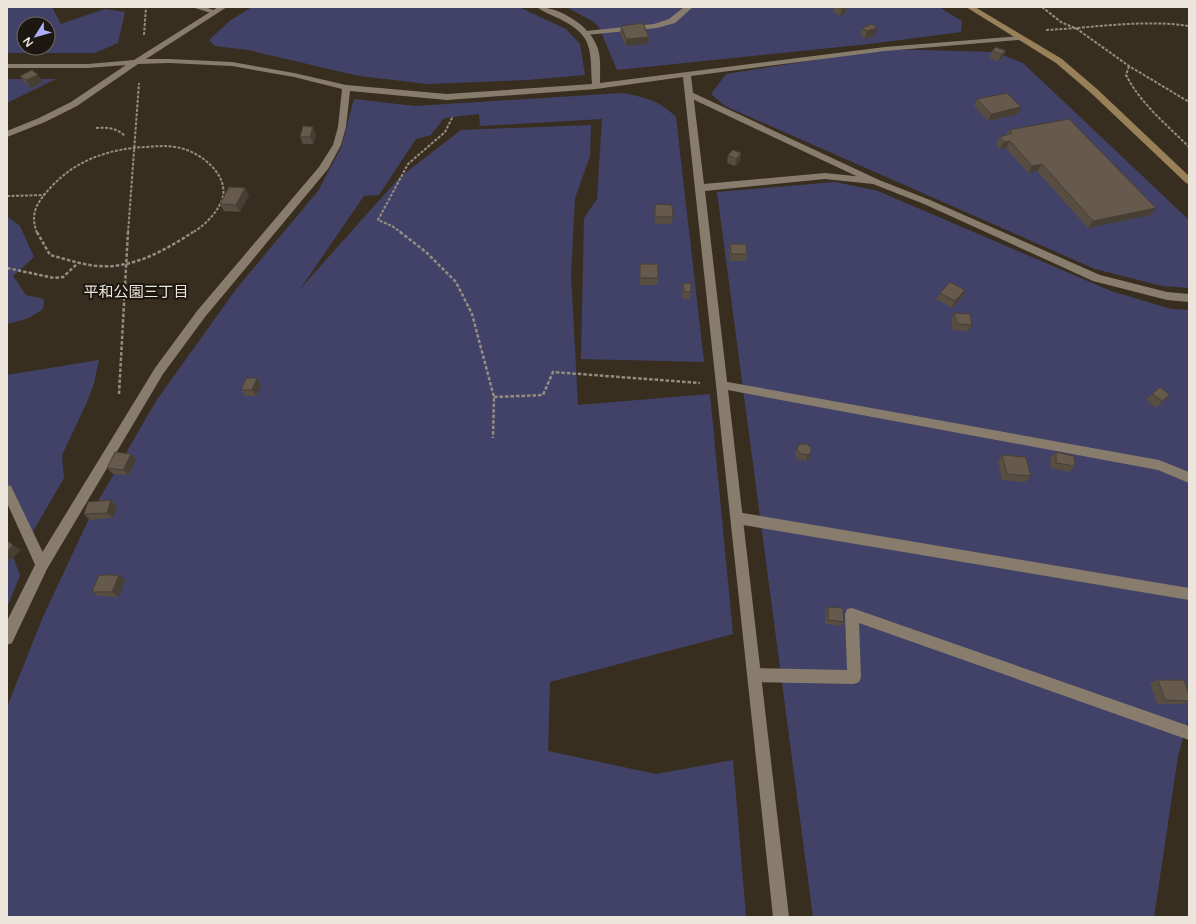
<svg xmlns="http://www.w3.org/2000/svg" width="1196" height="924" viewBox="0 0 1196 924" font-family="'Varela Round','Noto Sans JP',sans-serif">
<rect width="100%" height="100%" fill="#382e20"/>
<g fill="#424268" fill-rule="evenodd">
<path d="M7,7H52L61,24L105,9L125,12L118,43L95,53H7ZM24,24H48V48H24Z"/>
<polygon points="252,7 519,7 566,29 580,44 585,75 528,80 428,84 359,76 248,50 215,46 209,40 231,20"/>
<polygon points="566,7 939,7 962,21 961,32 869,44 617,70 599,27 594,22"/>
<polygon points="885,49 995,52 1023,63 1189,220 1189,288 1162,286 1095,269 725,106 711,94 726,74"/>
<polygon points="7,79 56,79 7,103"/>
<path d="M622,93C644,97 659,100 676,117L704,362L581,359L584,218L597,199L602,119L480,126L479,114L444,118L431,135L416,139L379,195L364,196L300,289L400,177L461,130L591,125L590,156L575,198L571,275L578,405L710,394L733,634L550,682L548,751L656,774L733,760L746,917H7V707L42,619L93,510L156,401L237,288L318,191L341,148L354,99L415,106Z"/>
<polygon points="835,182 878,191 1111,291 1171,309 1189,310 1189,717 1178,756 1154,917 813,917 717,192"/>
<polygon points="7,216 20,226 34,257 13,276 26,295 44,299 43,309 29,318 7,324"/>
<polygon points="99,360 94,383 88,400 62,455 64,478 29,538 7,484 7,375"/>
<polygon points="7,539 20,576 7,607"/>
</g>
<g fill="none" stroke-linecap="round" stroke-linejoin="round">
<g stroke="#968d82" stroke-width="2" stroke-dasharray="3 1.5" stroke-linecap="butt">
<polyline points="1042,7 1061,22 1077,29 1129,66 1189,102"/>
<path d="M1046,30C1093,28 1142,19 1189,26"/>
<polyline points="144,35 146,7"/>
<path d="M1129,66L1126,75C1141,104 1166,124 1189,147"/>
<path d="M96,128C107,127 117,128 125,136"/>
<polyline points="7,196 44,195"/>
<path d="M37,233C29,212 38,201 53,185C78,159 110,149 145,147C159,146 171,145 184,149C204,155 230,177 222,200C217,213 204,226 192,233"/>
<polyline points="128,233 139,83"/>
<polyline points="402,233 392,226 378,220 408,164 445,132 453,116"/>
</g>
<g stroke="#968d82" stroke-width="2.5" stroke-dasharray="3.5 2" stroke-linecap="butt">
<path d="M37,232L50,255C66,259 82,265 98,266C132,269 166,250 193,232"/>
<polyline points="400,232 426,252 456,282 472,314 494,397 493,438"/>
<polyline points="7,268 54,278 63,277 78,263"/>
<polyline points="119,394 128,232"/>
<polyline points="494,397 543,395 553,372 700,383"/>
</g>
<g fill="#887d6c" fill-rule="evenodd">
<polygon points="192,7 205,7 218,12 214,14"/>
<polygon points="684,7 693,7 675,23 657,28 586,35 582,33 586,31 654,24 669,19"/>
<polygon points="689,91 877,179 879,181 874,184 871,183 686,96 685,94 686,92"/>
<polygon points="722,381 1159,460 1189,472 1189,483 1158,470 722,389 718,388 716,385 718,382"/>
<polygon points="7,485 11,486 47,561 48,565 47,569 42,571 37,569 7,503"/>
<polygon points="737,512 1189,588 1189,600 737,524 733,522 731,518 733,514"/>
<polygon points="852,608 1189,726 1189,740 859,623 861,677 859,682 854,684 755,682 750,680 748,675 750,670 755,668 847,670 845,614 847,609"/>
</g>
<path fill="#887d6c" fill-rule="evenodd" d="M218,7H227L146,59H169L232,62L294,73L346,85L447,94L592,84C590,50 594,36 560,19C552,15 543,12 537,7C560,7 591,26 598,49C601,59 600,72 600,83L885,47L1021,36L1022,38L1018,40L885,51L691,76L704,184L825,173L874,178L930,200L1100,275L1167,292L1189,294V302L1167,300L1093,281L924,204L873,184L825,179L705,191L789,917H773L683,77L596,89L447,100L350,91L346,127L341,145L328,169L205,317L163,374L47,569L12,643L7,645V621L37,561L155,368L197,311L319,167L333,145L338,127L342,89L294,77L232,66L169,63L138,64L77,106L45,122L7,137V131L39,118L71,102L126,65L88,68H7V64H88L134,60Z"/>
<polygon fill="#988159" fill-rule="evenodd" points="966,7 975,7 1062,59 1097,89 1189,176 1189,184 1186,183 1091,93 1056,63"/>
</g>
<g fill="#574d40">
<polygon points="834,7 847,7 845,14 840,16 833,11"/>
<polygon points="621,26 649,37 648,44 626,46 620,33"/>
<polygon points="862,28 877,28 875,35 865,39 860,35"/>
<polygon points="992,51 1006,51 1002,58 998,61 989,58"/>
<polygon points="20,76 43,82 31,88 25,83"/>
<polygon points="977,99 1018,114 988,121 974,106"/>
<polygon points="1009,130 1156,208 1150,215 1088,228 1037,171 1028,173 1006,148 1000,149 996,144 1000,137 1006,135"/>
<polygon points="316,134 313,144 303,144 300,137"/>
<polygon points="741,153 740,161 735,166 727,163 728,155"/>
<polygon points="249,195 240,212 224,211 220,204"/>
<polygon points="655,204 673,217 672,224 655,224 654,212"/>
<polygon points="730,244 747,254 746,261 730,261 729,251"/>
<polygon points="640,264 658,278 658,285 640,285"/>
<polygon points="683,283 691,292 690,299 683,299 682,290"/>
<polygon points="965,290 962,297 952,308 936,299 940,293"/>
<polygon points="954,313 972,325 968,331 953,330 951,320"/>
<polygon points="257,378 261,385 256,396 245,396 241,390"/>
<polygon points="1152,394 1164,401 1156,408 1146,400"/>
<polygon points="806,444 809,458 806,461 798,460 795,456 795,452 798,446"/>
<polygon points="1056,452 1075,466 1069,472 1051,468 1050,458"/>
<polygon points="131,454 136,460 129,475 113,474 107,468"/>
<polygon points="1002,455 1031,476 1025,482 1002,480 998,461"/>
<polygon points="117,506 113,518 90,520 84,514"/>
<polygon points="125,580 119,597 99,596 92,592"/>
<polygon points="828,607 844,622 841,626 825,624 825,611"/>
<polygon points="1158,680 1189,695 1189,702 1183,704 1157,704 1150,683"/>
</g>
<g fill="#473f34">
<polygon points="847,7 845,14 840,16 842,9"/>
<polygon points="877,28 875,35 865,39 867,31"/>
<polygon points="649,37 648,44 626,46 626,39"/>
<polygon points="1006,51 1002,58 998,61 1002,54"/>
<polygon points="38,75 43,82 31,88 26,80"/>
<polygon points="1021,107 1018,114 988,121 991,114"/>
<polygon points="313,127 316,134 313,144 310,137"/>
<polygon points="1010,141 1006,148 1000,149 1004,142"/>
<polygon points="741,153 740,161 735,166 736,159"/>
<polygon points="1042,164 1037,171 1028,173 1032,166"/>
<polygon points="245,188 249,195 240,212 236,205"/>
<polygon points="1156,208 1150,215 1088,228 1093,221"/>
<polygon points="965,290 962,297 952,308 955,301"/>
<polygon points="257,378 261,385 256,396 252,390"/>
<polygon points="811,452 809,458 806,461 808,455"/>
<polygon points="131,454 136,460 129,475 123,470"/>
<polygon points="111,500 117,506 113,518 107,513"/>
<polygon points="13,545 21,550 7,563 7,551"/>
<polygon points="119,575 125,580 119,597 112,592"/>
</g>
<g fill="#655a4b" stroke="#473f34">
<polygon points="839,7 847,7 842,9"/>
<polygon points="643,23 649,37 626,39 621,26"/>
<polygon points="872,24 877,28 867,31 862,28"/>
<polygon points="996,47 1006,51 1002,54 992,51"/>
<polygon points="32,70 38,75 26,80 20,76"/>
<polygon points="1007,93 1021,107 991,114 977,99"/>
<polygon points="1069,119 1156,208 1093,221 1042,164 1032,166 1010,141 1004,142 1000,137 1012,133 1009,130"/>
<polygon points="303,126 313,127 310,137 300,137"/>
<polygon points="733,150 741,153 736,159 728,155"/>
<polygon points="229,187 245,188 236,205 220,204"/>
<polygon points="655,204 672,205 673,217 655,217"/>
<polygon points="730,244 746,244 747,254 731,254"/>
<rect x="640" y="264" width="18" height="14"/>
<polygon points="950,282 965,290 955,301 940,293"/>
<polygon points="683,283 691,283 691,292 684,292"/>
<polygon points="954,313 970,314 972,325 957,324"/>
<polygon points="246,378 257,378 252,390 241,390"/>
<polygon points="1160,387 1170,395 1162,401 1152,394"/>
<polygon points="800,444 806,444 811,447 811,452 808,455 801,454 797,450 798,446"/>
<polygon points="115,452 131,454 123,470 107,468"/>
<polygon points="1056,452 1074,456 1075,466 1056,463"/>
<polygon points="1002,455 1026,457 1031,476 1007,474"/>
<polygon points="111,500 107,513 84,514 88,502"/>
<polygon points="7,541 13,545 7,551"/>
<polygon points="99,575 119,575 112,592 92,592"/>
<polygon points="828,607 843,608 844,622 828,620"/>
<polygon points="1158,680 1184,680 1189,695 1189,701 1165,700"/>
</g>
<g text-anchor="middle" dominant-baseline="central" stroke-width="4" stroke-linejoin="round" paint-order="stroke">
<g font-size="15" fill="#ece5dc" stroke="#1c1711">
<text x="136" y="292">平和公園三丁目</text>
</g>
</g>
<rect width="1196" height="924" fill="none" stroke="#ece5dc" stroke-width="16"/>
<g transform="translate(36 36) rotate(233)"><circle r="19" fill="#1c1711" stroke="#6f6962"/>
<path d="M0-3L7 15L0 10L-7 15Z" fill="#aeaefb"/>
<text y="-6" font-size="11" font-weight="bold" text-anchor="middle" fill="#ece5dc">N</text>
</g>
</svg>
